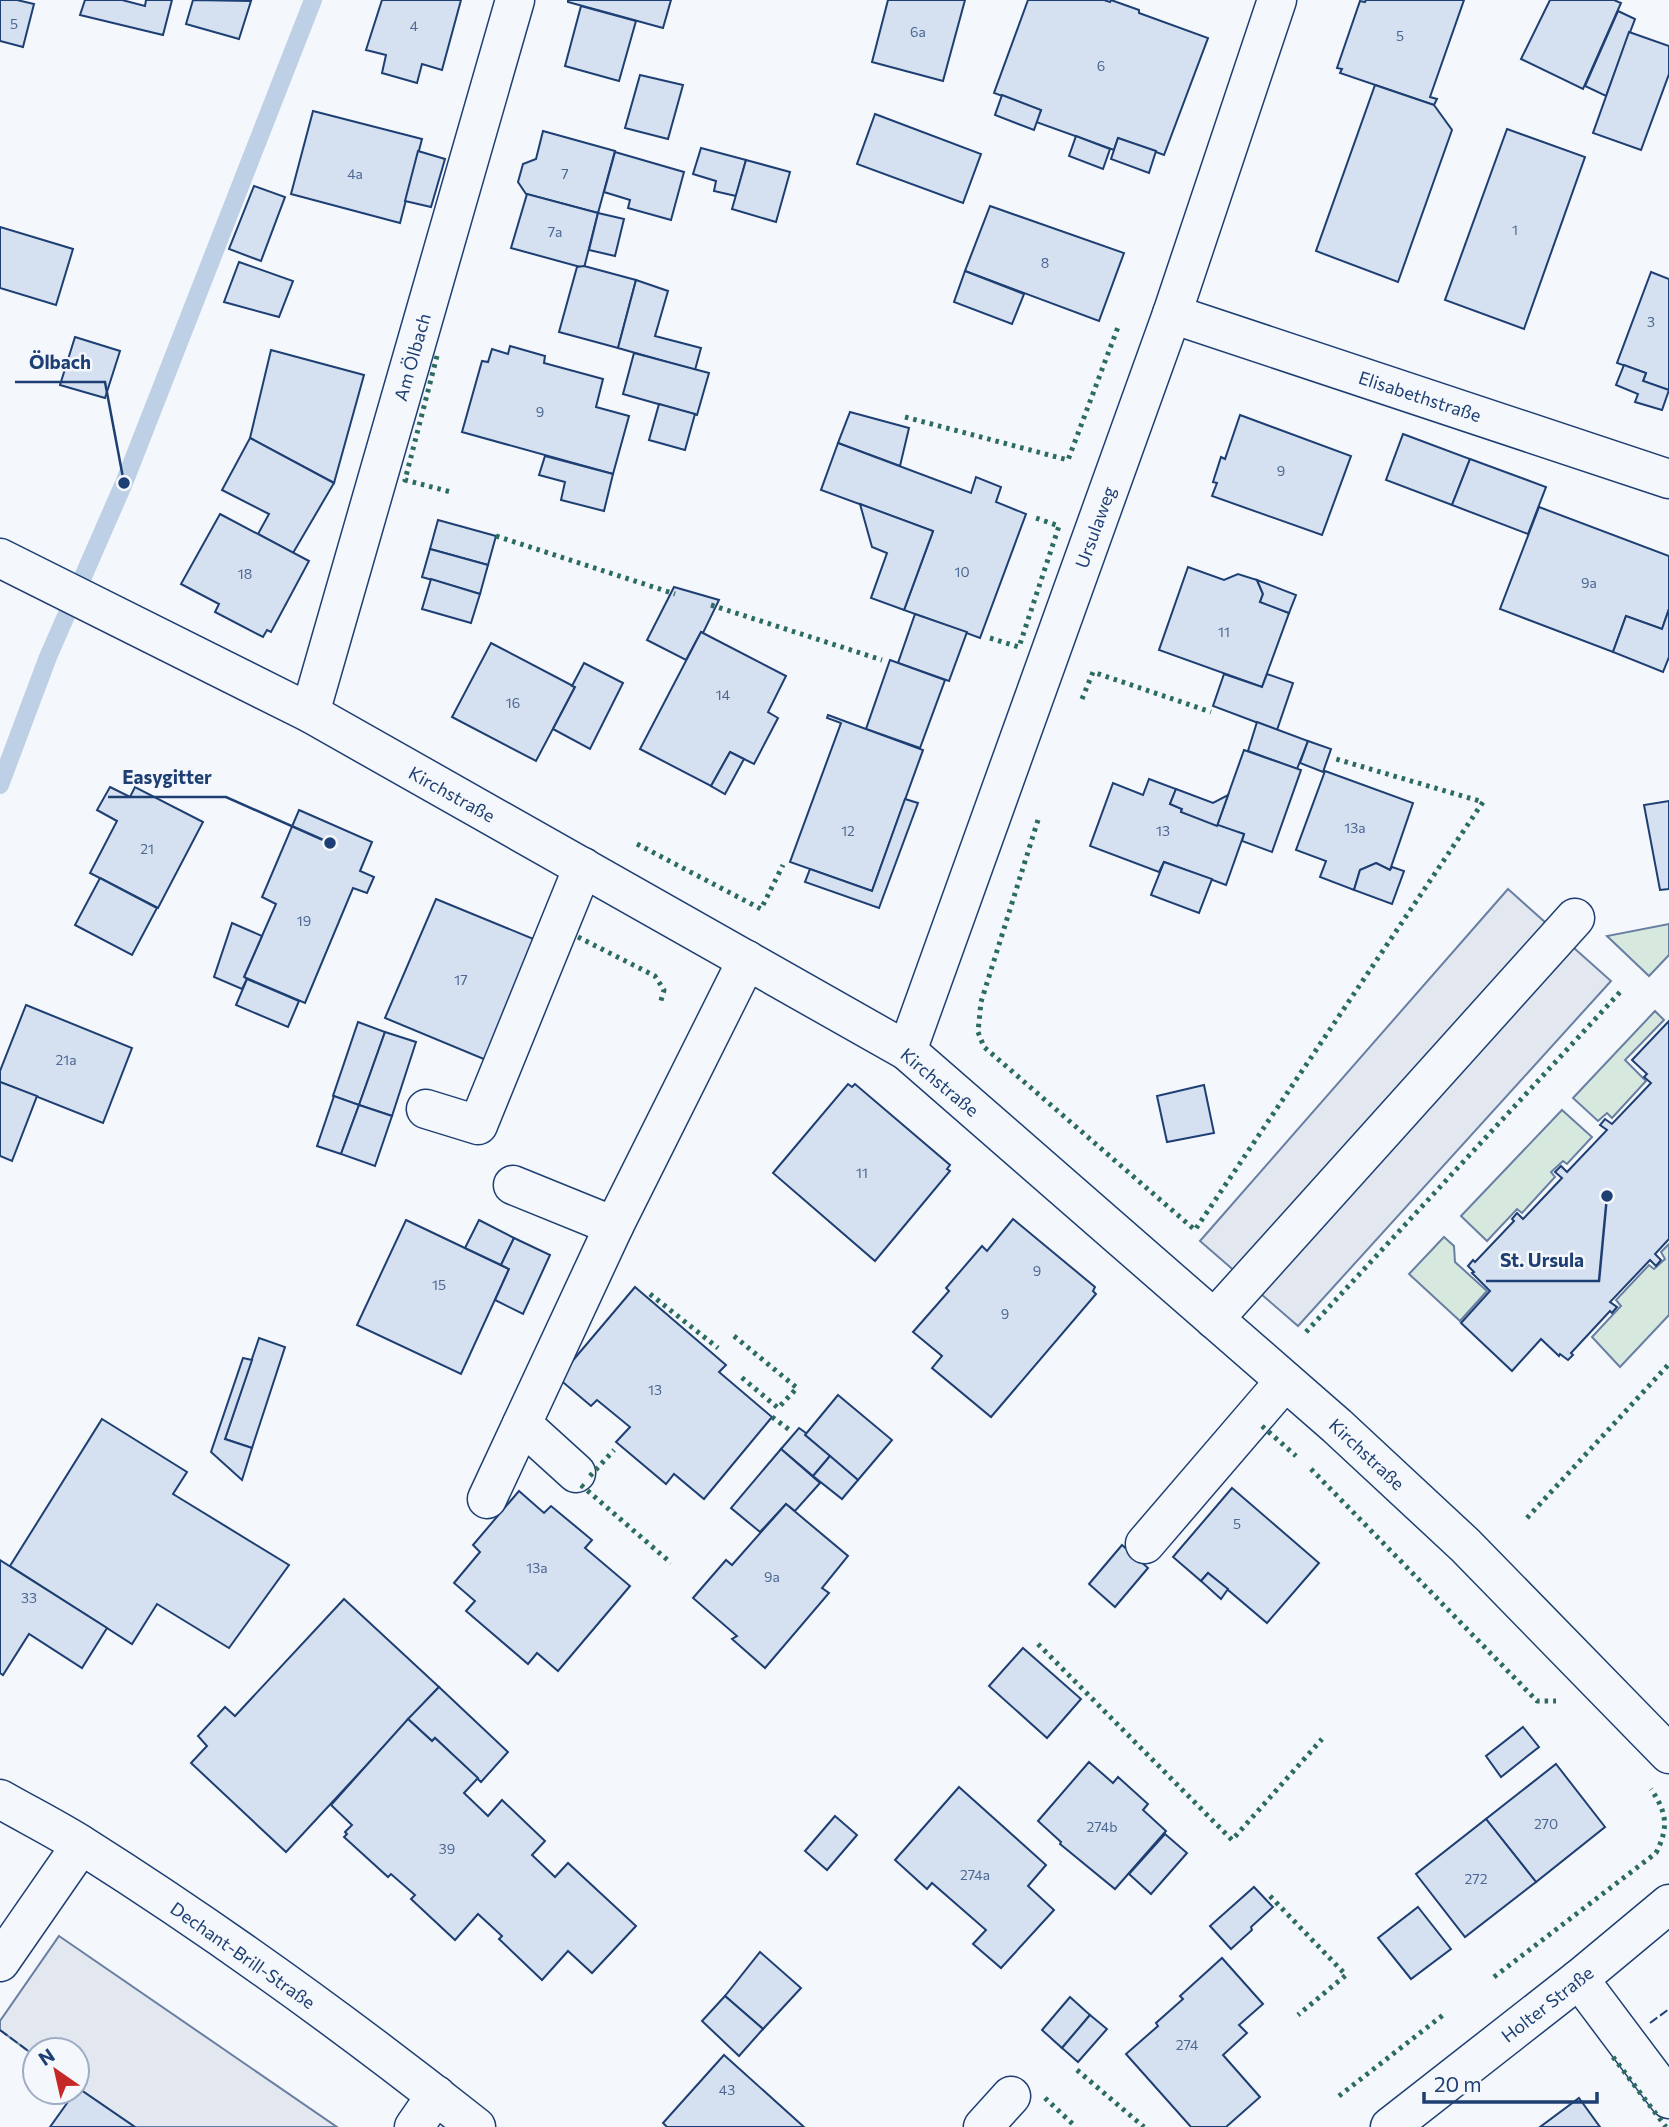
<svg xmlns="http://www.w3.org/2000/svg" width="1669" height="2127" viewBox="0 0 1669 2127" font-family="Commissioner,sans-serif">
<rect width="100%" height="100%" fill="#f4f7fb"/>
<g fill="#d7e8df" stroke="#687fa3" stroke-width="2">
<polygon points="1669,924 1669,955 1649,976 1607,936"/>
<polygon points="1655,1011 1664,1020 1625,1060 1646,1081 1612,1118 1607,1113 1598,1121 1573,1098"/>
<polygon points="1562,1110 1592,1137 1567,1164 1563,1161 1551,1172 1555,1177 1522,1213 1517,1209 1487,1241 1461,1216"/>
<polygon points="1444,1237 1454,1246 1455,1262 1487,1291 1460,1321 1409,1274"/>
<polygon points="1669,1244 1669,1315 1620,1367 1592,1337 1621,1306 1616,1300 1649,1265 1654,1269 1665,1259 1661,1252"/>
</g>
<g fill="#e3e8f0" stroke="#687fa3" stroke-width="2">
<polygon points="1508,889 1611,981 1298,1326 1200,1241"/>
<polygon points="59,1936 337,2127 135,2127 77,2087 77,2050 35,2050 35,2056 0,2030 0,2021"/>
</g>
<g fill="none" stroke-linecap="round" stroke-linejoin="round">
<polyline stroke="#bed0e5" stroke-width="18" points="0,785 48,657 124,483 313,0"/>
</g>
<g fill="#d5e0f0" stroke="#1d3f73" stroke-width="2">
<polygon points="0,0 17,0 34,4 23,47 0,41"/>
<polygon points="85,0 122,0 145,6 146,0 172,0 163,35 80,15"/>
<polygon points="193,0 251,1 239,39 186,24"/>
<polygon points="382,0 461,0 442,70 422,64 417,83 382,73 386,55 366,50"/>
<polygon points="568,0 671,0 663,28 568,2"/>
<polygon points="888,0 965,0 943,81 872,62"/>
<polygon points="1028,0 1104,0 1110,2 1111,0 1139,10 1139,13 1208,38 1164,155 1118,138 1114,150 1036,122 1041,110 994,93"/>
<polygon points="1366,0 1464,0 1430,97 1437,99 1434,105 1340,73 1342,69 1337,68 1360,1 1365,2"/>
<polygon points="1550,0 1614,0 1621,3 1583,89 1521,59"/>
<polygon points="581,6 636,21 619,81 565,66"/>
<polygon points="1618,11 1635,19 1606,96 1585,86"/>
<polygon points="1629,32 1669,46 1669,74 1641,150 1593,133"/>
<polygon points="640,75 683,85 668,139 625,128"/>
<polygon points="1375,85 1434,105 1452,130 1398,282 1316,251"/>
<polygon points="1002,95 1041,110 1034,130 995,115"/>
<polygon points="313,111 422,139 400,223 291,194"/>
<polygon points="875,114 981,154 963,203 857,164"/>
<polygon points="1507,129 1585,157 1524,329 1445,300"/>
<polygon points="543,131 615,151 598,213 526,194 518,182 523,164 536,159"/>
<polygon points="1076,136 1110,149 1103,169 1069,156"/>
<polygon points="1118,138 1156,151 1149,173 1111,159"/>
<polygon points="701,148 746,160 736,196 714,191 716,181 693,174"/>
<polygon points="418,151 445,159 431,207 405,201"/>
<polygon points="615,152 684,172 671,220 628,208 630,200 604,192"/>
<polygon points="746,160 790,172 776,222 732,209"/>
<polygon points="254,186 285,197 261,261 229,249"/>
<polygon points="527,194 598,213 584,268 511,248"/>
<polygon points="990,206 1124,253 1099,321 965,271"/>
<polygon points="598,213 624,219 615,256 589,250"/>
<polygon points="0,227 73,249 56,305 0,288"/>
<polygon points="239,262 293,281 279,317 224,302"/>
<polygon points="584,266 636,280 618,348 559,332 577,267"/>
<polygon points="965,271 1024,294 1012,324 954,302"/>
<polygon points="1651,272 1669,279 1669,390 1643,381 1646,373 1617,363"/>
<polygon points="636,280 668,291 655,336 701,348 695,370 618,348"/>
<polygon points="75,337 120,351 105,398 60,385"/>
<polygon points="510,346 545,356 544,363 603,379 596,407 629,416 613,474 462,432 482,361 488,362 492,349 508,354"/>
<polygon points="271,350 364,375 334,483 250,438"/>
<polygon points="634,353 709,373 697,415 623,394"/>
<polygon points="1624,365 1646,373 1643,381 1669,390 1662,410 1635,402 1638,394 1616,385"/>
<polygon points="659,404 695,414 685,450 649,440"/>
<polygon points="850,412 909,428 900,466 838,443"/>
<polygon points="1240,415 1351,456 1322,535 1212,496 1217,483 1213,482 1221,457 1225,459"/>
<polygon points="1403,434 1470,459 1452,505 1386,480"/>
<polygon points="250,438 334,483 293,553 258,534 269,514 222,490"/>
<polygon points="838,443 971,493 976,477 1001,487 996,502 1026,514 980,638 904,610 933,531 821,490"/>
<polygon points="545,456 613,474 604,511 561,500 565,482 539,475"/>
<polygon points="1470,459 1546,487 1528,534 1452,505"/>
<polygon points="860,504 933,531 904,610 871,598 887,553 872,547"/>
<polygon points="1539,507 1669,556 1669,609 1662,629 1626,616 1613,652 1500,609"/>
<polygon points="220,514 309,561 271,632 267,630 263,637 215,612 219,604 181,584"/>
<polygon points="438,520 496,536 488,565 430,549"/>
<polygon points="430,549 488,565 480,594 422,577"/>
<polygon points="1188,567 1224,580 1238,574 1257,580 1263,594 1260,602 1289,613 1262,687 1159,650"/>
<polygon points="431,579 480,594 471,623 422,609"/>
<polygon points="1257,580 1296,595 1289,613 1260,602 1263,594"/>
<polygon points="674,587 719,600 703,633 701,632 686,660 647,640"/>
<polygon points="1669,609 1669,657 1663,672 1613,652 1626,616 1662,629"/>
<polygon points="915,614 967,632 949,681 898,663"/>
<polygon points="701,632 786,676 768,712 778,718 754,764 730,752 711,786 640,749"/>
<polygon points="491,643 575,687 536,761 452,717"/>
<polygon points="890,660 945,680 920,748 866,729"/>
<polygon points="584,663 623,683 590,749 553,729 575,687 572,686"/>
<polygon points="1224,674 1262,687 1267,674 1293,683 1277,730 1213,706"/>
<polygon points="828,715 923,750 872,891 790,862 841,723 827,718"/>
<polygon points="1257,722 1308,741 1297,769 1248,751"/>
<polygon points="1308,741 1331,749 1323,772 1300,763"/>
<polygon points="1244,750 1301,770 1272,852 1242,841 1244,834 1217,826"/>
<polygon points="730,752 744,759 725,794 711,786"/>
<polygon points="1325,771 1413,803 1390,870 1376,863 1360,870 1354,890 1320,877 1326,861 1296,850"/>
<polygon points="1149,779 1176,789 1170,804 1182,809 1181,812 1244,834 1226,885 1164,862 1159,872 1090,846 1113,783 1143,795"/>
<polygon points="110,787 130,797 135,787 203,822 158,908 90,873 117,821 97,810"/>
<polygon points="1176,789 1213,803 1228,795 1217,826 1181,812 1182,809 1170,804"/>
<polygon points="905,799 918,803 879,908 805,882 810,869 872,891"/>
<polygon points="1669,801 1669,889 1660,890 1644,805"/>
<polygon points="299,810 372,842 360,871 374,877 367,893 353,888 305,1003 244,977 276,904 262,897"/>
<polygon points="1164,862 1212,879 1199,913 1151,895"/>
<polygon points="1376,863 1390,870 1392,867 1404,871 1392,904 1354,890 1360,870"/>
<polygon points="100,878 157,908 132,955 75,925"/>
<polygon points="436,899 536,940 486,1060 385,1018"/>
<polygon points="232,923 262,936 244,977 247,979 242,989 214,977"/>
<polygon points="247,979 299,1001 288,1027 236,1005"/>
<polygon points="26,1005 132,1048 103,1123 0,1082 0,1071"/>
<polygon points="1669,1021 1669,1239 1655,1254 1661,1260 1656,1266 1650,1260 1610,1302 1617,1307 1612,1313 1610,1311 1571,1353 1573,1355 1568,1360 1560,1354 1559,1356 1541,1339 1512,1371 1461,1323 1490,1291 1472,1273 1474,1272 1468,1266 1473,1260 1475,1262 1514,1221 1512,1219 1517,1213 1523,1219 1562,1178 1555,1172 1561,1166 1567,1172 1607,1130 1600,1125 1605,1119 1612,1124 1651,1083 1644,1077 1647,1074 1632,1060"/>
<polygon points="358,1022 385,1032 359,1105 333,1096"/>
<polygon points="385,1032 416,1042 392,1116 359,1105"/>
<polygon points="0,1082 37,1096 12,1161 0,1156"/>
<polygon points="848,1084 852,1087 855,1084 950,1165 947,1169 950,1171 875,1261 773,1173"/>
<polygon points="1204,1085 1214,1133 1167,1142 1157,1096"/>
<polygon points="334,1096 359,1105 341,1154 317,1146"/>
<polygon points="359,1105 392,1116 375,1166 341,1154"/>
<polygon points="1013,1219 1095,1287 1093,1291 1096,1294 991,1417 932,1368 942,1356 913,1332 949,1291 946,1288 982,1246 987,1251"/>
<polygon points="406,1220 509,1269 461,1374 357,1325"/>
<polygon points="479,1220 514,1238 501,1265 465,1248"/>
<polygon points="514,1238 550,1255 523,1314 495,1300 509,1269 501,1265"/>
<polygon points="635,1287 726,1365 719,1372 772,1417 704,1499 674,1474 666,1484 616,1442 630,1427 597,1400 591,1406 558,1378"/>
<polygon points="259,1338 285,1347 252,1448 225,1439"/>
<polygon points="243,1358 252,1360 225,1439 252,1448 242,1480 211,1452"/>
<polygon points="838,1395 892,1440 858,1480 805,1435"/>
<polygon points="102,1419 187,1472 173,1494 289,1565 229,1648 157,1604 132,1644 10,1566"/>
<polygon points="799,1428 806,1433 805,1435 830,1456 813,1476 781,1449"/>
<polygon points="781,1449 820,1483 795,1511 786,1504 760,1532 731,1508"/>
<polygon points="830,1456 858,1480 842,1499 813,1476"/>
<polygon points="1232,1488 1319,1563 1267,1623 1208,1573 1201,1581 1173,1557"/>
<polygon points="519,1491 544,1513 551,1506 592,1540 585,1548 630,1586 558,1671 537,1653 528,1664 466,1611 475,1601 454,1583 480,1552 473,1545"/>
<polygon points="786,1504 848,1556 822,1588 829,1593 765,1668 732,1639 737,1636 693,1598 726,1560 732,1565"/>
<polygon points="1122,1545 1148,1568 1115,1607 1089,1584"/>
<polygon points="0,1560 107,1628 82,1668 29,1634 3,1675 0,1673"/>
<polygon points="1208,1573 1228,1589 1221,1599 1201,1581"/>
<polygon points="344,1599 439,1687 286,1852 191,1763 207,1746 198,1736 225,1707 235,1716"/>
<polygon points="1023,1648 1081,1699 1047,1738 989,1686"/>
<polygon points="439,1687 508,1752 481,1782 435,1738 432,1741 408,1719"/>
<polygon points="408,1719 432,1741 435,1738 478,1778 464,1793 488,1816 502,1800 545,1841 532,1855 555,1877 568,1863 636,1926 592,1973 568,1951 542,1980 499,1939 502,1936 478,1914 455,1940 411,1899 415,1895 391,1874 388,1877 344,1837 347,1834 345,1832 352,1825 331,1805"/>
<polygon points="1523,1727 1539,1747 1501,1777 1486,1756"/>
<polygon points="1089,1762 1113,1783 1118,1777 1148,1804 1143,1810 1166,1831 1115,1889 1060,1844 1061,1842 1038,1821"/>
<polygon points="1556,1764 1605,1827 1536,1882 1486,1819"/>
<polygon points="959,1787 1046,1865 1028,1886 1054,1910 1001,1968 973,1944 986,1930 932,1883 927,1889 895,1860"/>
<polygon points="835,1816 857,1835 827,1870 805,1851"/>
<polygon points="1486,1819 1536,1882 1465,1937 1416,1874"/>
<polygon points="1165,1834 1187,1853 1151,1894 1129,1874"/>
<polygon points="1254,1887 1273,1907 1251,1927 1252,1930 1231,1949 1210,1926"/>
<polygon points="1418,1907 1451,1949 1411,1979 1378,1938"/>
<polygon points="760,1952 801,1988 763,2029 725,1996"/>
<polygon points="1222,1958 1263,2004 1239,2025 1247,2033 1223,2055 1260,2097 1226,2127 1191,2127 1126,2054 1158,2026 1156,2023 1183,1999 1180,1996"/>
<polygon points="725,1996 763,2029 739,2056 702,2021"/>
<polygon points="1070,1997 1090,2015 1062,2048 1042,2030"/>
<polygon points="1090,2015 1107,2029 1078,2062 1062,2048"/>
<polygon points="724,2055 804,2127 667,2127 663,2123"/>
<polygon points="78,2088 135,2127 50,2127 75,2092 77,2092"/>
<polygon points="1579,2098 1600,2127 1540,2127"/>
</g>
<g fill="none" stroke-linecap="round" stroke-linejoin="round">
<defs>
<g id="minor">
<polyline points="1172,314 1669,479"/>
<polyline points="0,558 310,713 907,1051 1337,1426 1465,1545 1669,1754"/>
<polyline points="310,713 515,0"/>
<polyline points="907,1051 1172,314 1277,0"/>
<polyline points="426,1109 478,1125 583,867"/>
<polyline points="513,1185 614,1226"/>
<polyline points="1214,1319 1575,918"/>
<polyline points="522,1424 576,1473"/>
<polyline points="487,1499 614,1226 747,960"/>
<polyline points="1145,1544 1285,1381"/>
<path d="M0,1799C28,1815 56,1829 83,1846C219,1932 350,2027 476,2127"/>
<polyline points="0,1962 81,1845"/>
<polyline points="1579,1979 1669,2099"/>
<polyline points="414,2127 436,2095"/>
<polyline points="983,2127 1011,2096"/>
<polyline points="1390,2127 1579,1979 1669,1904"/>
</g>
</defs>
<use href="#minor" stroke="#1d3f73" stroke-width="41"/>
<use href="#minor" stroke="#f4f7fb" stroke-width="38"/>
<g stroke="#2c6c60" stroke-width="5" stroke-dasharray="3.5 5" stroke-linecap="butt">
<polyline points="437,356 405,480 451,492"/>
<polyline points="905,417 1068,460 1118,327"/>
<polyline points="496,536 675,594"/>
<polyline points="711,605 882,660"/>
<polyline points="990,638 1019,647 1059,526 1033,517"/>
<polyline points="1082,699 1093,672 1211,712"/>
<polyline points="1038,820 981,1002 978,1032 984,1047 1195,1230 1483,802 1336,759"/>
<polyline points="637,844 761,909 783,865"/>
<polyline points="578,937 655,976 664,990 660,1004"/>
<polyline points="650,1294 718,1348"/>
<polyline points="1306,1332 1622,990"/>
<polyline points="734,1336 797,1388 778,1408 740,1376"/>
<polyline points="772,1417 791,1431"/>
<polyline points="1262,1426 1296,1456"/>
<polyline points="1311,1469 1537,1701 1556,1701"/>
<polyline points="590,1476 614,1450"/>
<polyline points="581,1485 671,1563"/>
<polyline points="1527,1518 1669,1364"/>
<polyline points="1038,1644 1232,1840 1322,1739"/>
<polyline points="1270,1896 1346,1975 1298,2015"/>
<path d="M1494,1977L1656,1853C1669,1827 1667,1813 1651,1789"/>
<polyline points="1613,2057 1666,2127"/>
<polyline points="1077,2070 1144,2127"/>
<polyline points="1339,2096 1443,2015"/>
<polyline points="1045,2098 1076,2127"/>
</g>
<g stroke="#1d3f73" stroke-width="2" stroke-dasharray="9 3.5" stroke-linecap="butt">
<polyline points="1650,2023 1669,2009"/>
<polyline points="0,2030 35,2056"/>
</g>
</g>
<g text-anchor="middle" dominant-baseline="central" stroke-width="5" stroke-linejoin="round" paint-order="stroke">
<g font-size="14" fill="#4b6792">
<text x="14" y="23">5</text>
<text x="414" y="25">4</text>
<text x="918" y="31">6a</text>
<text x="1400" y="35">5</text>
<text x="1101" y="65">6</text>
<text x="355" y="173">4a</text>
<text x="565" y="173">7</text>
<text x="1515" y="229">1</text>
<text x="555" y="231">7a</text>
<text x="1045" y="262">8</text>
<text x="1651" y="321">3</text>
<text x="540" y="411">9</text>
<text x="1281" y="470">9</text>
<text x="962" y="571">10</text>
<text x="245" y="573">18</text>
<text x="1589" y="582">9a</text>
<text x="1224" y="631">11</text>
<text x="723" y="694">14</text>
<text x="513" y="702">16</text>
<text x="1355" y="827">13a</text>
<text x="848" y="830">12</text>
<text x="1163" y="830">13</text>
<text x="147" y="848">21</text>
<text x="304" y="920">19</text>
<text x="461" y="979">17</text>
<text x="66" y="1059">21a</text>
<text x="862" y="1172">11</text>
<text x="1037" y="1270">9</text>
<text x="439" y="1284">15</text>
<text x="1005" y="1313">9</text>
<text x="655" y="1389">13</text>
<text x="1237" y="1523">5</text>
<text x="537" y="1567">13a</text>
<text x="772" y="1576">9a</text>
<text x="29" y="1597">33</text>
<text x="1546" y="1823">270</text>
<text x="1102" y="1826">274b</text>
<text x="447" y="1848">39</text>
<text x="975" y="1874">274a</text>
<text x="1476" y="1878">272</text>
<text x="1187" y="2044">274</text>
<text x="727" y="2089">43</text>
</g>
<g font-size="18" fill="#1d3f73" stroke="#f4f7fb">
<text transform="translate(412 357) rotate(-74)">Am Ölbach</text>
<text transform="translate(1420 396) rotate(18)">Elisabethstraße</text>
<text transform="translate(1095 527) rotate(-70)">Ursulaweg</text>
<text transform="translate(452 794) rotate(29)">Kirchstraße</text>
<text transform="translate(940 1082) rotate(40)">Kirchstraße</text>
<text transform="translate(1367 1454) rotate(43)">Kirchstraße</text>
<text transform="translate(243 1955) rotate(35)">Dechant-Brill-Straße</text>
<text transform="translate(1547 2004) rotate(-38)">Holter Straße</text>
</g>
</g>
<path fill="none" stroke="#1d3f73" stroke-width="2.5" d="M124 483L105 382H15M330 843L226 797H108M1607 1196L1599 1281H1486"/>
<g fill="#1d3f73" stroke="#f4f7fb" stroke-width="2.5">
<circle cx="124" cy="483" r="7"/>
<circle cx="330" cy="843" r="7"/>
<circle cx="1607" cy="1196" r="7"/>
</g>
<g font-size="19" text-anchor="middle" font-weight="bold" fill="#1d3f73" stroke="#f4f7fb" stroke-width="5" stroke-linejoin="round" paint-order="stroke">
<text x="60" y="369">Ölbach</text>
<text x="167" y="784">Easygitter</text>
<text x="1542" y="1267">St. Ursula</text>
</g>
<g transform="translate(56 2071) rotate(326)"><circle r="33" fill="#f4f7fb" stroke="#9eadc5" stroke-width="2"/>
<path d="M0-5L12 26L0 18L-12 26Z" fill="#c62828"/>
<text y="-10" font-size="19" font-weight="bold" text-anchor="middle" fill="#1d3f73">N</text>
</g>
<path d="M1424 2092v10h173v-10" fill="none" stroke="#1d3f73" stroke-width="3.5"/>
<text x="1434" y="2092" font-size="21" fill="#1d3f73" stroke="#f4f7fb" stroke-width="5" paint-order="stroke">20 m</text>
</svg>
